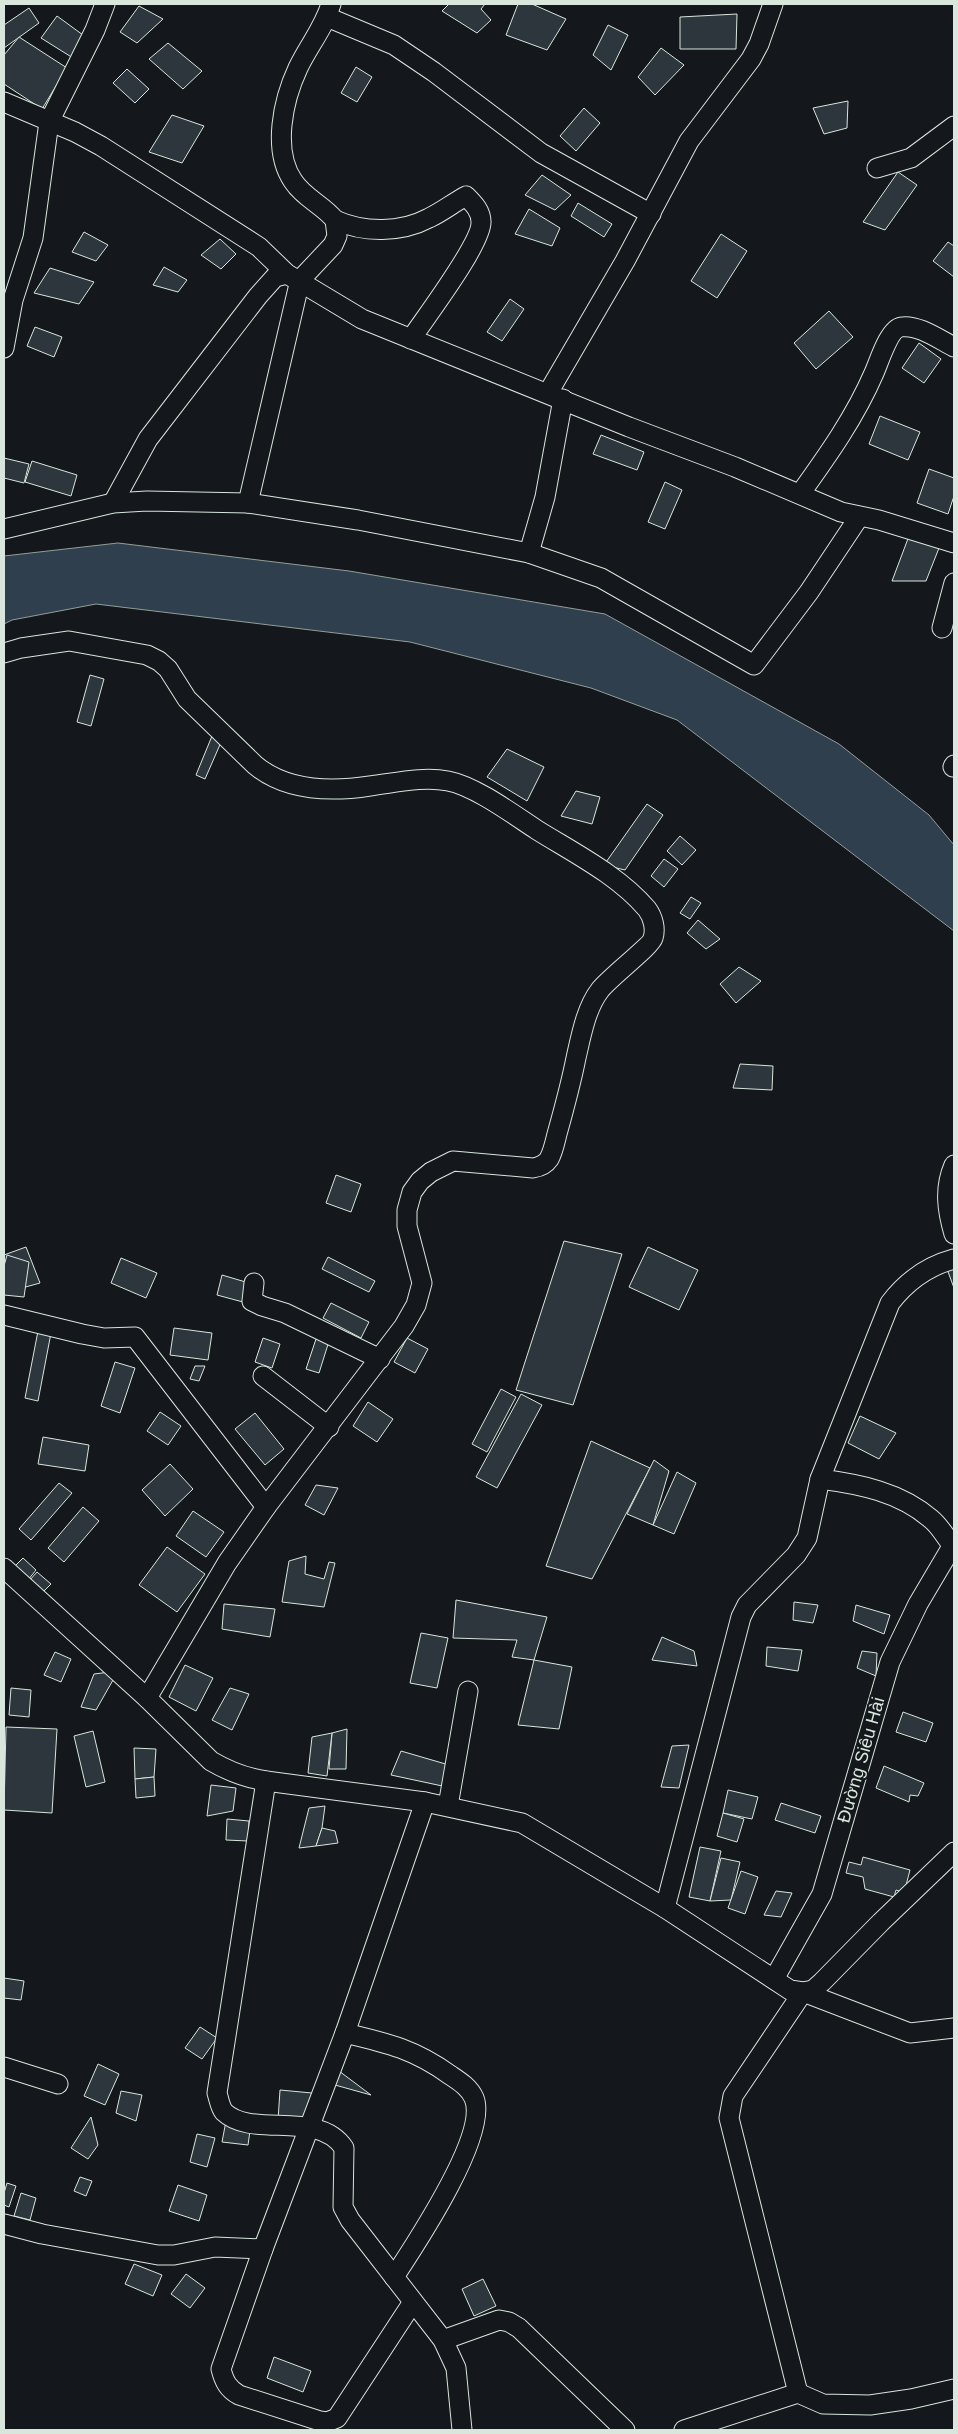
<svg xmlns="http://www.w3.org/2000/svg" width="958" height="2434" viewBox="0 0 958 2434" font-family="Helvetica,sans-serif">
<rect width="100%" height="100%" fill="#14181c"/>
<polygon fill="#2f3f4d" stroke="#939e99" points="118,543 349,571 605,614 839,744 929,815 954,845 954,931 677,720 591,688 410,642 96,604 12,620 4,624 4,556"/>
<g fill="#2c363c" stroke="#d8e6dc">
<polygon points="449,4 485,4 481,9 491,20 477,33 442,11"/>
<polygon points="518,4 532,4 566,19 547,50 506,35"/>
<polygon points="139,6 163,19 137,43 120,32"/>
<polygon points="29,8 39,23 4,48 4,25"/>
<polygon points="737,14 736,49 680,49 680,17"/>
<polygon points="57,16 83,35 73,58 41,38"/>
<polygon points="608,25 628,35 611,70 593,55"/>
<polygon points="19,37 67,68 42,109 4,84 4,55"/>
<polygon points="168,43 202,71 183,89 149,59"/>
<polygon points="661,48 684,65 655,95 638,77"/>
<polygon points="356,67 372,77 357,102 341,93"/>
<polygon points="127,69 149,89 135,103 113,83"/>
<polygon points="848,101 847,128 824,134 813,108"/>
<polygon points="584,108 600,123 576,151 560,136"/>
<polygon points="172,115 204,126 182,163 149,152"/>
<polygon points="898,172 917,185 885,230 863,222"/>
<polygon points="542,175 571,195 555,210 525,195"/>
<polygon points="578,203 612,224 604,237 571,216"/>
<polygon points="529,209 560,228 552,246 515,234"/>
<polygon points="84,232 108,245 96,261 72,252"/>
<polygon points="721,234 747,251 717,298 691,281"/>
<polygon points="220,239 236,254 221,269 201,255"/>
<polygon points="948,242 954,246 954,277 933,261"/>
<polygon points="164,267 187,280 178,292 153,285"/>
<polygon points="50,268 94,282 79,304 34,293"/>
<polygon points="510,299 524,309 502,341 487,332"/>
<polygon points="829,311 853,337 816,369 794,343"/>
<polygon points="35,327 62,337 54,357 27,346"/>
<polygon points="919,343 941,359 924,383 902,368"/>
<polygon points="880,416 920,432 908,460 869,444"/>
<polygon points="601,435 644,452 637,470 593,454"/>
<polygon points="4,458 29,464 24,483 4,478"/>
<polygon points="32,461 77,475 71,496 25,482"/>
<polygon points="929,469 954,478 954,496 948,514 917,503"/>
<polygon points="665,482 682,490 665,529 648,522"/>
<polygon points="909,536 939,548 926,581 892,581"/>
<polygon points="90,675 104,679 91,726 77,722"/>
<polygon points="212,736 222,740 205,779 196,775"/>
<polygon points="507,749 544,767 527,801 487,777"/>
<polygon points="576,791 600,797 592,824 561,816"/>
<polygon points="647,804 663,815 625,870 604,865"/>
<polygon points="680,836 696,850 682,865 667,851"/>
<polygon points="664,859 678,869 664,887 651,876"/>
<polygon points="691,897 701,903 690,919 680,913"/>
<polygon points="698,920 720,939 706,949 687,933"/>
<polygon points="739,967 761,981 736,1003 720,984"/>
<polygon points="740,1064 773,1066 772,1090 733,1088"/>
<polygon points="336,1175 361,1184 351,1212 326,1203"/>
<polygon points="564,1241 622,1254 573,1405 516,1390"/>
<polygon points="26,1247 40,1283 4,1293 4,1255"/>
<polygon points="648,1247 698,1270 679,1310 629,1287"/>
<polygon points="7,1255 29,1262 24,1297 4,1295 4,1266"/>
<polygon points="328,1257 375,1281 369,1292 322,1269"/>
<polygon points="121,1258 157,1273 146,1298 111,1283"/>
<polygon points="954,1267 954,1288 947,1269"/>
<polygon points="222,1275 259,1286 254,1305 217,1295"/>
<polygon points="331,1303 369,1322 361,1338 323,1318"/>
<polygon points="174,1328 212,1333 208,1360 170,1355"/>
<polygon points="38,1331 51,1333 38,1401 25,1398"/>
<polygon points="318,1333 330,1338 319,1373 306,1369"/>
<polygon points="263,1338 280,1344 272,1368 255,1362"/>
<polygon points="407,1338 428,1349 415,1373 394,1362"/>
<polygon points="115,1362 135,1368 120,1413 101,1406"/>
<polygon points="195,1366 205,1366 199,1381 190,1379"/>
<polygon points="501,1389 516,1397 487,1452 472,1444"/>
<polygon points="521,1394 542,1405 497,1488 476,1477"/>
<polygon points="368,1402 393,1419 377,1442 353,1426"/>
<polygon points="160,1412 181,1426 168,1445 147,1431"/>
<polygon points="255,1413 284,1449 265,1465 235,1429"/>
<polygon points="860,1416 896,1433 879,1459 848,1443"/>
<polygon points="43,1437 89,1445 85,1471 38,1464"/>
<polygon points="591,1441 650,1468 592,1579 546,1566"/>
<polygon points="654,1460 669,1471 653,1525 627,1514"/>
<polygon points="170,1464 193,1489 165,1516 142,1490"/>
<polygon points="677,1472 696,1483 674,1534 653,1525"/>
<polygon points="59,1483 72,1493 31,1540 19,1529"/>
<polygon points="316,1485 338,1488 324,1515 305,1505"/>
<polygon points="83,1507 99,1521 64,1562 48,1548"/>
<polygon points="193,1511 224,1532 206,1557 176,1536"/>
<polygon points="167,1547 205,1574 177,1612 139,1585"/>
<polygon points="306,1556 305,1574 324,1579 329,1562 335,1563 324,1607 282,1602 289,1561"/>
<polygon points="23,1558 36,1570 28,1580 14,1567"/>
<polygon points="37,1572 51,1584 42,1593 29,1581"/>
<polygon points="456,1600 547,1617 534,1660 512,1657 517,1640 453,1638"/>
<polygon points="794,1602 818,1605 813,1623 793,1620"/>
<polygon points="224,1604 275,1609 270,1637 222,1629"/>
<polygon points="856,1605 890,1615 884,1634 853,1621"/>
<polygon points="421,1633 448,1638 437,1688 410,1683"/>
<polygon points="662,1637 694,1651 697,1666 652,1660"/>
<polygon points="767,1647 802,1650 798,1671 766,1666"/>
<polygon points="862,1651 877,1653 876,1676 857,1668"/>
<polygon points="55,1652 71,1659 61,1682 44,1675"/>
<polygon points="534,1660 572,1667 559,1729 518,1725"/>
<polygon points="185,1665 213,1678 196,1711 169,1697"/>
<polygon points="110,1672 113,1680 96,1710 81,1707 94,1674"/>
<polygon points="11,1688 31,1690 29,1717 9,1715"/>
<polygon points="230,1688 249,1694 232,1730 212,1720"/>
<polygon points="903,1712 933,1723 926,1742 896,1732"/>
<polygon points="6,1727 57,1729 52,1813 4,1810"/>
<polygon points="347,1729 346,1769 329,1769 332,1733"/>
<polygon points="93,1731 105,1782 86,1787 74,1736"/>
<polygon points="332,1733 327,1776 308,1773 312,1737"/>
<polygon points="689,1745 679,1788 661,1787 672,1746"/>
<polygon points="134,1748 156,1749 154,1777 135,1779"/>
<polygon points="401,1751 449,1765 447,1787 391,1775"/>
<polygon points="884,1766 924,1783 918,1796 910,1795 909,1802 876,1788"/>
<polygon points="154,1777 155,1796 136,1798 135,1779"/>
<polygon points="211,1785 236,1788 233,1811 207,1816"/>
<polygon points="728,1790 758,1797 752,1819 723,1813"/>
<polygon points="781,1803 821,1816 815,1833 775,1820"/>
<polygon points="325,1806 322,1828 316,1846 299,1848 309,1808"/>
<polygon points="723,1813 744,1819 737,1842 717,1836"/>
<polygon points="227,1819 249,1821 248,1841 226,1840"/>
<polygon points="322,1828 335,1831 338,1843 316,1846"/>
<polygon points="700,1847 721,1851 710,1901 689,1897"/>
<polygon points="863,1857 910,1870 904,1893 896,1890 894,1897 865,1889 863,1877 846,1873 849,1862 861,1865"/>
<polygon points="721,1858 740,1862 731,1900 710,1901"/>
<polygon points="741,1871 758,1877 745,1914 728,1908"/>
<polygon points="776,1891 792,1893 781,1917 764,1915"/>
<polygon points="4,1978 24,1981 21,2000 4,1998"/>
<polygon points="200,2027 217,2038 202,2059 185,2048"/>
<polygon points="98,2064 119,2074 105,2105 84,2096"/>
<polygon points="339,2071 371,2095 335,2085"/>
<polygon points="280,2090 312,2093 309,2122 278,2120"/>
<polygon points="121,2091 142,2095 136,2121 116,2113"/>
<polygon points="91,2117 98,2145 88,2159 71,2148"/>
<polygon points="226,2121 251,2124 248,2145 222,2142"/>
<polygon points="197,2134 215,2138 207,2167 190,2162"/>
<polygon points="80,2177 92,2181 86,2196 74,2191"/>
<polygon points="7,2183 16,2186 9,2207 4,2205 4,2193"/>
<polygon points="178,2185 207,2195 199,2221 169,2211"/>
<polygon points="21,2193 36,2198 30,2220 14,2216"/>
<polygon points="134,2264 162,2275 153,2296 125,2284"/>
<polygon points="186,2274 205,2288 190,2308 171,2294"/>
<polygon points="483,2279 496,2306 474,2316 462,2289"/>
<polygon points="274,2357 311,2371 303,2392 267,2378"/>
</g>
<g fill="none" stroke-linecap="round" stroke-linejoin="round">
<defs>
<g id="street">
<polyline points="327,17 394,45 434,72 541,153 651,214"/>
<polyline points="4,102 75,132 101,146 259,247 287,274 362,319 629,427 735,467 841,512 879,520 954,543"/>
<polyline points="877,168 911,158 954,126"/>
<path d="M335,220C364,233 401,233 429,218C442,212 453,203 466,196C474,204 481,211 481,222C482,243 425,318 411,339"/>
<polyline points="4,348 13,300 33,238 49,122 95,30 105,4"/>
<polyline points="548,393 625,261 689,141 751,59 759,44 773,4"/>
<path d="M800,494C828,455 855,417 874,373C879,362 889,329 901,327C918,324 940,340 954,347"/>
<polyline points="113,503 148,439 258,296 275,277 287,274"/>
<path d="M248,503L300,280L333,245L337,236L335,220C323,205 304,198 293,181C272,150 283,100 298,68C309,45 324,28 331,4"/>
<polyline points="4,529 113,503 147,501 248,503 358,520 529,553 601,578 754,665 809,592 859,517"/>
<polyline points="529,553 545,497 563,399"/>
<polyline points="942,628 954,583"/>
<path d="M4,653L21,648L69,641L147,655L159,661L168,669L187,699L255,765C286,791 331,792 370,786C395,783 423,776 448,781C475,786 514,815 537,830C574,853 618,875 647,909C653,917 656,929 653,938C651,946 609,978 600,990C586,1008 581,1036 576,1058C571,1083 564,1109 557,1134C555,1142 553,1152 549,1159C545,1165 539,1167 533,1168L453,1161L431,1172L420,1181L412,1192L407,1210V1226L422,1283L416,1305L404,1326L266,1507L227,1563L147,1698"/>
<polyline points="953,767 954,765"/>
<path d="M954,1165C944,1188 947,1210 954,1234"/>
<polyline points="254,1283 252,1301 262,1306 285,1313 380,1359"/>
<polyline points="4,1315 82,1334 104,1338 135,1337 266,1507"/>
<polyline points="263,1376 329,1427"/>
<path d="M820,1479C859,1484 900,1492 931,1519C940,1526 946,1538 953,1546"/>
<path d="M4,1568L147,1698L211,1761C228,1771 246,1778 266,1781L425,1802L522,1823L665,1908L790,1990L803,1992L910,2033L954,2028"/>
<path d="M266,1781L217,2093C219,2099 220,2107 224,2112C252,2139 318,2109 344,2148L343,2207L350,2220L443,2340L456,2368L462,2430"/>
<polyline points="448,1806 468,1691"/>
<path d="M665,1908L741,1617L747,1605L796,1555L807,1538L820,1479L890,1303C906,1282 928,1266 954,1259"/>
<polyline points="774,1979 822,1894 890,1662 918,1604 954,1543"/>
<path d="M345,2033C387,2043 414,2049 450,2075C459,2081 469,2087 474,2098C489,2134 415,2245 394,2277"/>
<polyline points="4,2067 58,2084"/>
<polyline points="4,2224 42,2234 158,2255 174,2255 215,2247 263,2249"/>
<path d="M413,2302L337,2418L327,2422L320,2421L239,2395C228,2389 224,2381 221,2369L263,2249L345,2033L425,1802"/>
<polyline points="443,2340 499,2320 509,2322 519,2328 625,2430"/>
<polyline points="798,2393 729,2118 733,2096 803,1992 813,1990 822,1982 881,1922 954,1852"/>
<polyline points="684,2430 798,2393 823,2404 870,2405 911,2399 954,2389"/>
</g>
</defs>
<use href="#street" stroke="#d8e6dc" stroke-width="21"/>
<use href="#street" stroke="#14181c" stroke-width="19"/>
</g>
<g text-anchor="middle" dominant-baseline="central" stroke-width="4" stroke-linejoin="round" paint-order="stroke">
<g font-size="18" fill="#d8e6dc" stroke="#14181c">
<text transform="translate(861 1760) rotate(-74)">Đường Siêu Hài</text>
</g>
</g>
<rect width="958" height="2434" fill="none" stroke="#d8e6dc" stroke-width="10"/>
</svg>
